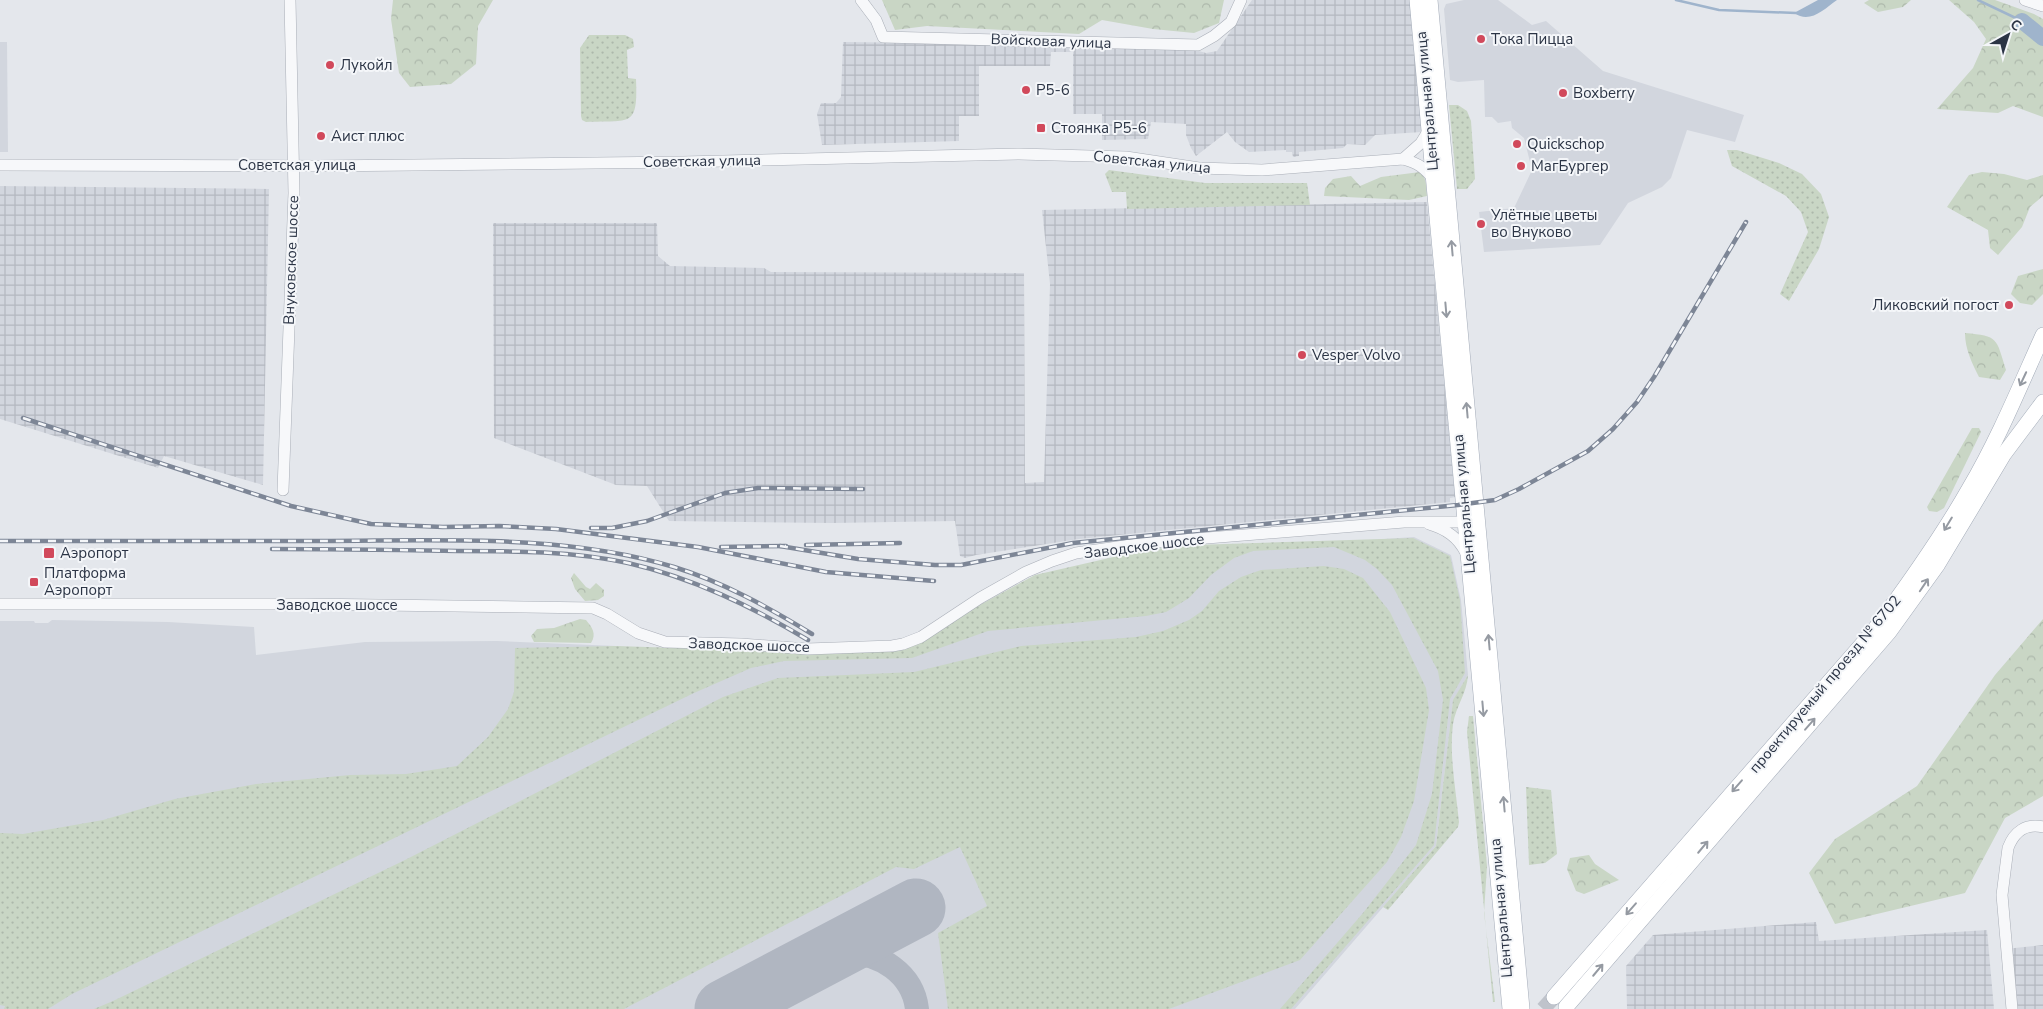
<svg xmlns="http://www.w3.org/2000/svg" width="2043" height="1009" viewBox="0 0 2043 1009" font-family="'Nunito Sans',sans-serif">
<defs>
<pattern id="industrial-grid" width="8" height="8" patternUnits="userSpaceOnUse" patternTransform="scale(1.25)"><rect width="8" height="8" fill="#d2d6de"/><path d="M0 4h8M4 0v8" fill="none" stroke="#b4b8c0"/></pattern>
<pattern id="grass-dots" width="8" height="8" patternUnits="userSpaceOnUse" patternTransform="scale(1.25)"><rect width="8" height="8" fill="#c9d6c5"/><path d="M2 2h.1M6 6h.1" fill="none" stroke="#adb8ab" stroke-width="1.8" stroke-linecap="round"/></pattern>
<pattern id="forest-crowns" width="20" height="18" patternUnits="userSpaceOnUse" patternTransform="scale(1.25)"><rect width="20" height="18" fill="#c9d6c5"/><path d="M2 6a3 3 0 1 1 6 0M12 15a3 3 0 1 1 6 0" fill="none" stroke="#adb8ab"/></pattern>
</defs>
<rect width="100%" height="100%" fill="#e4e7ec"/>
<g fill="#d2d6de">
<polygon points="1464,0 1498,0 1532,25 1546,21 1603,71 1744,115 1735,142 1687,130 1671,178 1662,187 1628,203 1600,245 1484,252 1479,212 1514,208 1532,170 1524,138 1512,128 1511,121 1498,123 1492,117 1485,117 1484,80 1458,82 1450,80 1444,9 1446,4"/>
<polygon points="0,42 7,42 8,152 0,152"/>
<polygon points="1414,537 1451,555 1461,600 1468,675 1453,701 1436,846 1295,1009 0,1009 0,621 34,621 35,623 48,623 52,620 168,622 254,627 256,655 365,642 497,641 616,646 670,651 910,655 1192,552"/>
</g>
<g fill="url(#industrial-grid)">
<polygon points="1252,0 1411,0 1422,132 1375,135 1365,145 1347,144 1343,148 1299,152 1299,156 1293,157 1292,152 1286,152 1286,150 1249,152 1235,142 1227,132 1196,156 1191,148 1186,135 1186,124 1151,122 1148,139 1102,140 1102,114 1073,114 1073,52 1051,52 1050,66 979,66 979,116 959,116 959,141 822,145 817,114 821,103 836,103 841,97 843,42 1101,45 1184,47 1206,53 1217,51"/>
<polygon points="0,186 269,189 263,485 164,456 158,468 0,419"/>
<polygon points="1427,202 1455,497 1450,498 1450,502 1079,539 976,555 965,558 960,556 955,521 832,523 669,521 647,486 616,485 494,438 493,223 657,223 658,256 670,266 764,268 771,272 1024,273 1025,483 1044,482 1050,284 1042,210"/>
<polygon points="1816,922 1819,941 1987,930 1994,1009 1627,1009 1626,966 1653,935"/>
<polygon points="2043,945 2043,1009 2012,1009 2005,949"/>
</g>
<g fill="url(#grass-dots)">
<path d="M589,35H625L633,39L634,47L627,50L628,78L636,79C638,128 631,120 586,122L582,120L581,116L580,48Z"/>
<polygon points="1449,105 1458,105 1467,111 1471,121 1475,179 1467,189 1457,189"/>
<polygon points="1727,150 1737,150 1779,163 1802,174 1821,194 1829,217 1819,249 1789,301 1780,294 1808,232 1801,212 1786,196 1732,166"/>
<polygon points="1109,170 1205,183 1307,183 1310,205 1127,209 1126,192 1112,192 1105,174"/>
<polygon points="1413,538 1450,556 1460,600 1465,673 1450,699 1434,845 1291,1009 1280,1009 1363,913 1416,845 1432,794 1443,700 1438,671 1392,585 1377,569 1365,560 1334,547 1253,551 1234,558 1211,575 1189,598 1176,606 1166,612 1146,616 988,631 912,658 784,661 751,668 694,693 72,994 48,1009 4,1009 5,1006 0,1005 0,833 23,834 103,820 175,799 256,784 350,775 406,774 457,766 488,737 508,709 514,692 515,648 616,646 804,652 900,648 1035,575 1118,556 1151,549 1194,545"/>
<polygon points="1324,566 1344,569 1363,578 1390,612 1426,688 1429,710 1414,801 1401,837 1387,862 1300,960 1169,1009 948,1009 938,933 987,906 960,847 914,869 896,867 624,1009 94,1009 113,1001 405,860 723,697 778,678 914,672 1021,646 1136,637 1163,631 1189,620 1202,611 1219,591 1241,577 1261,570"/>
<path d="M1468,675C1467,693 1456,706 1453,724C1449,756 1456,790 1459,822L1458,827L1388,910L1383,907L1436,846L1453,700Z"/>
<polygon points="1469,716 1473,716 1487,866 1484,913 1495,1002 1493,1002 1467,732"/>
<polygon points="1526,787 1551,790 1557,854 1545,863 1529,865"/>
</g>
<g fill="url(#forest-crowns)">
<polygon points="393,0 493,0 478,26 476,64 451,84 410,87 399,73 391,19"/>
<polygon points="882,0 1224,0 1219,23 1194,33 1153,29 1102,20 1079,34 927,26 895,30"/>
<polygon points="1869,0 1911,0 1903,7 1878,12 1864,3"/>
<polygon points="1949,0 1995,0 2034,14 2043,19 2043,117 2013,106 1998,113 1937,109 1973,68 1986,39 1974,22"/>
<path d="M1420,172C1427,177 1426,188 1427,196L1409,200L1324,196L1325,188L1333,179L1351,176L1360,186L1381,177Z"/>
<polygon points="1982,172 2004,174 2027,180 2043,175 2043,196 2030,207 2022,227 1998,255 1990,248 1988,230 1947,207 1969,175"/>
<polygon points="2043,269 2043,294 2032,305 2020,303 2011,294 2018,276"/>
<path d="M1965,333C1999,336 1996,338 2006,370L2000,380L1979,377C1972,363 1965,349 1965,333Z"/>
<polygon points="1972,428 1979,428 1981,432 1944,508 1937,512 1929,511 1927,507"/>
<polygon points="574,573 586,587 590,589 596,583 604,590 604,596 598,600 585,601 575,589 571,578"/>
<path d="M580,619L586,620C592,627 597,634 591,643L534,642L531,636L537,629L554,628Z"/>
<polygon points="2043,619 2043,796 2005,818 1965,893 1835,924 1809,873 1835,839 1917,786 1995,675"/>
<polygon points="1589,855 1595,864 1619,880 1584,894 1576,891 1567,869 1570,858"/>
</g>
<path fill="#9fb4cc" d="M1818,0H1837C1823,10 1810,24 1794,13Z"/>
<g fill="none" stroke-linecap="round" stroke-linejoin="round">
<g stroke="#9fb4cc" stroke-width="2.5">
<polyline points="1676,0 1719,10 1796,13"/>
<polyline points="1978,0 2022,21"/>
</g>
<polyline stroke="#9fb4cc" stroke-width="16" points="2022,21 2043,38"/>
<path stroke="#b0b6c1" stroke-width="24" d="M819,959C828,957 837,954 846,953C880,952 913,974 917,1009"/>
<polyline stroke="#b0b6c1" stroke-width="59" points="724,1009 916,908"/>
<polyline stroke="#bfc3cb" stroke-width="15" stroke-dasharray="15 8" stroke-linecap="butt" points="1543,1009 1554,997"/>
<defs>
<g id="minor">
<polyline points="861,0 876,20 883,37 1198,45 1214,36 1231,22 1241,0"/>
<polyline points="2025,0 2043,6"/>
<polyline points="1403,159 1421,143 1429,130"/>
<path d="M0,165L318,166L683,162L1019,154L1126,157L1199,168L1262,170L1403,159C1418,163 1425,168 1434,180"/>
<polyline points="283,490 294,193 290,0"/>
<path d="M1429,524C1446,529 1458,537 1466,553"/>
<polyline points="0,604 304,604 593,608 607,614 638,633 665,642 741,644 807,649 892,646 903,644 921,637 980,598 1026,572 1052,561 1076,553 1145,543 1404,522 1465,522 1473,523"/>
<path d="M2012,1009L2002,895L2008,848C2014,832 2026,823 2043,827"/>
</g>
<g id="major">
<polyline points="1417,0 1510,1009"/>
<polyline points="1430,0 1522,1009"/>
<path d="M1554,997L1872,633C1907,586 1940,540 1969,489C1998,440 2020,386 2043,335"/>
<polyline points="1566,1007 1889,632 1938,564 2004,454 2043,402"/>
</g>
</defs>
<use href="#minor" stroke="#a9aeb7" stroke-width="12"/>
<use href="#major" stroke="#a3abb8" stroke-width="16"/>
<use href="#minor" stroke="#f7f8fa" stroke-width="11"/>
<use href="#major" stroke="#fff" stroke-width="15"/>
<defs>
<g id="rail">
<polyline points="23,418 291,506 371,524 443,527 499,526 556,529 698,547 826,572 934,581"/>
<polyline points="591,528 612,528 647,521 725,493 758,488 863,489"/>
<path d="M0,541C107,541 214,541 321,541C437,541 562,533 674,567C723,582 768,607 812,634"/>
<polyline points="806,545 900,543"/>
<polyline points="780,546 858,559 935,565 961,565 1073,543 1458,505 1495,500 1519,489 1588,451 1613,429 1637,402 1654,377 1746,222"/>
<polyline points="721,547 786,546"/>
<path d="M272,549C334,549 396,550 458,551C515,551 572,551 628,563C693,578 751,606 808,640"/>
</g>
</defs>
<use href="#rail" stroke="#7d8696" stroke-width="4.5"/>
<use href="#rail" stroke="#f4f6f9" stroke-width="2.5" stroke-dasharray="8" stroke-linecap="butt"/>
</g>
<defs><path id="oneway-shaft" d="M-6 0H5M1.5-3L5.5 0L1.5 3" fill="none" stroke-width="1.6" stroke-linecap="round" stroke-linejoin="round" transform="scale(1.25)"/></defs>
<g stroke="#959aa2">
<use href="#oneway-shaft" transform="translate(1452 248) rotate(-95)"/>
<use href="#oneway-shaft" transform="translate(1446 310) rotate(85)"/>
<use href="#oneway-shaft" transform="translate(2023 379) rotate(115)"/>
<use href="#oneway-shaft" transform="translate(1467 410) rotate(-95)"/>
<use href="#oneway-shaft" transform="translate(1948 524) rotate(121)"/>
<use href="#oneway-shaft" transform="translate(1924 585) rotate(-56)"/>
<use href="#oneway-shaft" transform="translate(1489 642) rotate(-95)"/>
<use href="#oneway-shaft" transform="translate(1483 709) rotate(85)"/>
<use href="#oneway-shaft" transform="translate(1810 724) rotate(-49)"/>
<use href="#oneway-shaft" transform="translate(1737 786) rotate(131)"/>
<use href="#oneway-shaft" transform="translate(1504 804) rotate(-95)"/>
<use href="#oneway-shaft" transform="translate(1703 847) rotate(-50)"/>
<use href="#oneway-shaft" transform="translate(1631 909) rotate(131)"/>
<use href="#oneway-shaft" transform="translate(1598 970) rotate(-50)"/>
</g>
<g fill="#d1495b" stroke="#f4f6f9" stroke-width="2">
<circle cx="1481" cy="39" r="5"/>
<circle cx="330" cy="65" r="5"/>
<circle cx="1026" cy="90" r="5"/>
<circle cx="1563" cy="93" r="5"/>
<rect x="1036" y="123" width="10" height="10" rx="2.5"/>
<circle cx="321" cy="136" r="5"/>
<circle cx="1517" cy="144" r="5"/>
<circle cx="1521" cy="166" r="5"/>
<circle cx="1481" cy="224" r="5"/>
<circle cx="2009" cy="305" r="5"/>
<circle cx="1302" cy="355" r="5"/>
<rect x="43" y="547" width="12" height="12" rx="2.5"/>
<rect x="29" y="577" width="10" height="10" rx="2.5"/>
</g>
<g text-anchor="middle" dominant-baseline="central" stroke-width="4" stroke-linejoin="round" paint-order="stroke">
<g font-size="15" fill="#2b3445" stroke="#f4f6f9" text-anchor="start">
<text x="1491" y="39">Тока Пицца</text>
<text x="340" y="65">Лукойл</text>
<text x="1036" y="90">Р5-6</text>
<text x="1573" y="93">Boxberry</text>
<text x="1051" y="128">Стоянка Р5-6</text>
<text x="331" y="136">Аист плюс</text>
<text x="1527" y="144">Quickschop</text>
<text x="1531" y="166">МагБургер</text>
<text x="1491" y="215">Улётные цветы<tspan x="1491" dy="17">во Внуково</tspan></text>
<text x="1999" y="305" text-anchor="end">Ликовский погост</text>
<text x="1312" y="355">Vesper Volvo</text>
<text x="60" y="553">Аэропорт</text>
<text x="44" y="573">Платформа<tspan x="44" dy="17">Аэропорт</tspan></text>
</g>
<g font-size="15" fill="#2b3445" stroke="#f4f6f9">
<text transform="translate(1051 41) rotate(2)">Войсковая улица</text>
<text transform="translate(1427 101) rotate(-95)">Центральная улица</text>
<text transform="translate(702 161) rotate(-1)">Советская улица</text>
<text transform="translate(1152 162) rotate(6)">Советская улица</text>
<text x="297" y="165">Советская улица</text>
<text transform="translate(291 260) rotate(-88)">Внуковское шоссе</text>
<text transform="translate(1464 504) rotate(-95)">Центральная улица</text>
<text transform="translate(1144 546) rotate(-7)">Заводское шоссе</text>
<text x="337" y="605">Заводское шоссе</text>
<text transform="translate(749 645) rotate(2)">Заводское шоссе</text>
<text transform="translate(1825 684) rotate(-50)">проектируемый проезд № 6702</text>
<text transform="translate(1501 908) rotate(-95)">Центральная улица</text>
</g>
</g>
<g transform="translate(2008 35) rotate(39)" stroke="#f4f6f9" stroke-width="4" paint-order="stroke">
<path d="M0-4L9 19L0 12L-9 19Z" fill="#2b3445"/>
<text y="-8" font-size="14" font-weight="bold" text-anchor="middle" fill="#2b3445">С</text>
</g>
</svg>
